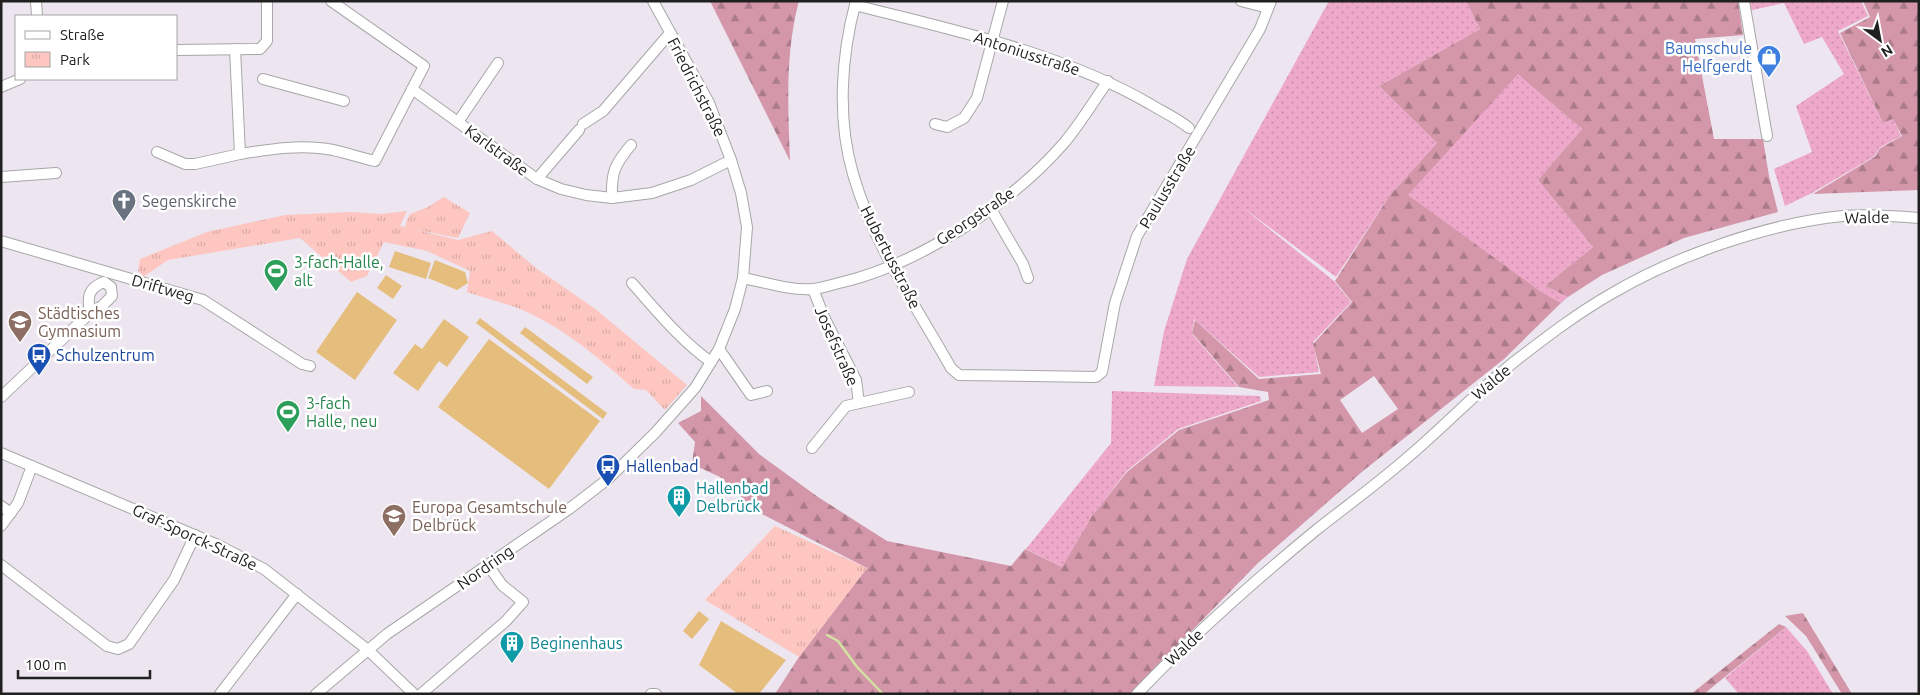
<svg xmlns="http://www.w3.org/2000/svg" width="1920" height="695" viewBox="0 0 1920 695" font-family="Ubuntu,sans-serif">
<defs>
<pattern id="grass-dots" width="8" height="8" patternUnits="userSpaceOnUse" patternTransform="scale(1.25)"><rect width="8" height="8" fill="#eea8ca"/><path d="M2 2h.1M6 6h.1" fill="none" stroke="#cc90ad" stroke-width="1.8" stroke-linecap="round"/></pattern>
<pattern id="forest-firs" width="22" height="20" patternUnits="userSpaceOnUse" patternTransform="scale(1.25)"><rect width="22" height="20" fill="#d397a9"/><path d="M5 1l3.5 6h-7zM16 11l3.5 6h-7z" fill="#ab7b89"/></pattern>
<pattern id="park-tufts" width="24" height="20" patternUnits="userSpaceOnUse" patternTransform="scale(1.25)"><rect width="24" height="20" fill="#fdc6c0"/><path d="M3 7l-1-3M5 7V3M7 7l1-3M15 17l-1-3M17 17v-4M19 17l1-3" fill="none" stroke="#d9aaa5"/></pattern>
</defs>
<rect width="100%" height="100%" fill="#ede6f1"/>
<g fill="url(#grass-dots)">
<polygon points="1329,1 1466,1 1480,29 1379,86 1437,143 1390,195 1336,277 1241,206 1334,281 1351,302 1313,342 1319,372 1259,377 1194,319 1192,334 1238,387 1154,386 1164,331 1187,259"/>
<polygon points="1746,1 1861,1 1868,16 1838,31 1883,123 1893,119 1901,136 1879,148 1875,156 1812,193 1785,206 1774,169 1812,152 1796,106 1844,74 1822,37 1804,44 1784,3 1748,11"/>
<polygon points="1518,73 1582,129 1538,180 1593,247 1545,286 1568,297 1561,303 1540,291 1407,195"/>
<polygon points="1112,391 1260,396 1261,401 1178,429 1127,471 1092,516 1062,567 1026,549 1111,443"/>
<polygon points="1786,627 1807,651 1833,694 1739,694 1725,678"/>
</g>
<g fill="url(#forest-firs)" fill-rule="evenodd">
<path d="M710,1H799C785,53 788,107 790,161Z"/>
<path d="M1466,1H1738L1743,35L1695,39L1714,139H1763L1769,176L1778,212L1684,238L1602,275L1568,297L1545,286L1593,247L1538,180L1582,129L1518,74L1408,195L1540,291L1561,303L1504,359L1363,471L1258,563L1130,694H775L799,657L867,568L756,511L720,477L692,464L695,442L678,423L701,411V396L759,454L818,497L887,541L1011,566L1025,549L1062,567L1092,516L1127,472L1179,430L1269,400L1268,392L1239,387L1192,333L1195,320L1259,379L1321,374L1313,344L1352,302L1335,281L1390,195L1437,143L1379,86L1480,29ZM1374,376L1398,409L1362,433L1340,400Z"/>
<polygon points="1863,1 1919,1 1919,190 1813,194 1876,156 1879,149 1902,136 1893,119 1883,123 1840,33 1870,17"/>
<polygon points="1803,613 1852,694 1842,694 1806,636 1785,616"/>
<polygon points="1779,624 1786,627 1704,694 1691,694"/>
</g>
<g fill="url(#park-tufts)">
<path d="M444,197L470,213L458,238L413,229L458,240L492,231L536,268L594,308L687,385L665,410L646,390L634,389C601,360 569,332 529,313C510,304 487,299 467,292L470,271L427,251L384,242L367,276L351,282L300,238L168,260L143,277L138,271L140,259L207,232L285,215L351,212L381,214L407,211L400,226L405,227L407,220L410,214L426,208Z"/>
<polygon points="775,526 867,568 799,657 705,600"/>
</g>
<g fill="#e5be7e">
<polygon points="395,251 431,263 426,279 389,267"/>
<polygon points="435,260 465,272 468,283 457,290 428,278"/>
<polygon points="386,275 402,286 393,299 377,288"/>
<polygon points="357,292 397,320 355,380 316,352"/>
<polygon points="480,318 607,413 603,419 476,323"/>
<polygon points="444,319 469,337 447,367 439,361 418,391 393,373 415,344 422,349"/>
<polygon points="525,327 593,377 587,384 520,333"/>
<polygon points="489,339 600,421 549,489 438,407"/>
<polygon points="699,611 709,619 692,639 683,631"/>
<polygon points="721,621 786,660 759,694 738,694 699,665"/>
</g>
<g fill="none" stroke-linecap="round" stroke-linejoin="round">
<polyline stroke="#d3e2a3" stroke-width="2.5" points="827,635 838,641 857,667 883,694"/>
<defs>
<g id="minor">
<polyline points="36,1 37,16"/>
<path d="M856,1C841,56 837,119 853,174C873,244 916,306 951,368L959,375L1096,377L1102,372L1115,303L1137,236L1260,29L1271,1"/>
<polyline points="1241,1 1268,8"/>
<polyline points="1744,1 1767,136"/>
<path d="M855,5C955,31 1060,52 1150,104C1163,112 1177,118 1189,128"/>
<path d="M235,49L240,154C271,149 302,144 333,150C347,153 361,158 375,161L424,66L331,1"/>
<polyline points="176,50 260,49 267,41 267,1"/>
<polyline points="263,79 344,101"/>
<polyline points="1,87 20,79"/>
<polyline points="412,89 537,179 561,189 586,195 612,198 652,193 691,180 731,160"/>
<polyline points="458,122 498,63"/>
<polyline points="583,124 603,111 670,33"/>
<polyline points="935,124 947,127 964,118 977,98 1003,1"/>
<polyline points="157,152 185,164 195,164 240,154"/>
<polyline points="1,177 56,173"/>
<polyline points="537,179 579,130"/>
<path d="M612,198C611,172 615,164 631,145"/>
<polyline points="991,209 1023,264 1028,278"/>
<polyline points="1,241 203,300 302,364 310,366"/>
<path d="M743,278C765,282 790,291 813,289C822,288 831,285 839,283C918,265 1011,204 1064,143C1080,124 1093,102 1108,81"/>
<path d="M632,283C656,310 681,341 711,362"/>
<polyline points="813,289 824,317 856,380 859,403"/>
<path d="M90,313C87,297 88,288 104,282"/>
<polyline points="719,349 751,395 767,391"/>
<polyline points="1,397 90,313 102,306 112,296 111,287 104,282"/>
<polyline points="812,448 846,406 909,392"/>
<polyline points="1,453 218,545 264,569 368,650 414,694"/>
<polyline points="1,506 11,513"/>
<polyline points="1,526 18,503 32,466"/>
<polyline points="1,565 107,646 118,649 129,644 174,580 195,535"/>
<polyline points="220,694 297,594"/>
<polyline points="316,694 387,634 569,509 608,479 655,433 695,388 719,349 735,309 743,278 747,227 741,193 731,160 709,103 653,1"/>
<polyline points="421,694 506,621 523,602 502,585 488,565"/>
<polyline points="651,694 656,694"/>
<path d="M1137,694C1192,636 1253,582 1315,531C1344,508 1373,487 1401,463C1440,431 1474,394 1514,362C1545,338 1576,314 1611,294C1675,256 1769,223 1843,216C1868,214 1894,216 1919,218"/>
</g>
</defs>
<use href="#minor" stroke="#a7a7a7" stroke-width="12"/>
<use href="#minor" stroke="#fff" stroke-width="10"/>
</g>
<defs>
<symbol id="shop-pin" viewBox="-11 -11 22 30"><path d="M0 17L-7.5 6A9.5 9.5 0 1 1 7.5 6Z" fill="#3f7fe0" stroke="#fff"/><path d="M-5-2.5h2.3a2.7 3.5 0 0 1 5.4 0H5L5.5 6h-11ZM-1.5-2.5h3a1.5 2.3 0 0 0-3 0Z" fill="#fff"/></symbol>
<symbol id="church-pin" viewBox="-11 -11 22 30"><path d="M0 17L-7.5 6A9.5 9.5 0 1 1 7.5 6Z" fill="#6b7280" stroke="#fff"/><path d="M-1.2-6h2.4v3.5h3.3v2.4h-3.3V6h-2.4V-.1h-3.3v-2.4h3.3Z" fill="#fff"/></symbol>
<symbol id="stadium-pin" viewBox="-11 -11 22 30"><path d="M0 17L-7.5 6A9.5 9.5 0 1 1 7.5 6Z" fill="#2e9e5b" stroke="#fff"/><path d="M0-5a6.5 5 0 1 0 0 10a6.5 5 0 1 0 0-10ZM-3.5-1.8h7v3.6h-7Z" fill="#fff"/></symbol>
<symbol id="school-pin" viewBox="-11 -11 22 30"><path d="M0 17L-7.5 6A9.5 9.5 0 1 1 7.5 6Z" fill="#8d6e63" stroke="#fff"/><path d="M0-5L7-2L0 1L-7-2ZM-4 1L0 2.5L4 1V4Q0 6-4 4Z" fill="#fff"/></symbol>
<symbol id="bus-pin" viewBox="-11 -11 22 30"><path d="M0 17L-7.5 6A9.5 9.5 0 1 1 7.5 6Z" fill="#1a4fb4" stroke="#fff"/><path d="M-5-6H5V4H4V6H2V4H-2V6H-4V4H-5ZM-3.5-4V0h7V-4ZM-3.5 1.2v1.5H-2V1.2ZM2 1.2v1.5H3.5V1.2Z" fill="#fff"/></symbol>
<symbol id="building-pin" viewBox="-11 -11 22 30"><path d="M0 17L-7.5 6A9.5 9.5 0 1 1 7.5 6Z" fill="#0f9aa8" stroke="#fff"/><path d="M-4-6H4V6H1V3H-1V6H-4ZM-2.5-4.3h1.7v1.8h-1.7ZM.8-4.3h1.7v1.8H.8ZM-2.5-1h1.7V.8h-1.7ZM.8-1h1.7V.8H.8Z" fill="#fff"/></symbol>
</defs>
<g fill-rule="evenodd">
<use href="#shop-pin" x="1755" y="43" width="28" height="38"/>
<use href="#church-pin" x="110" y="187" width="28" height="38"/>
<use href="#stadium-pin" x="262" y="257" width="28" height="38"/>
<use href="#school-pin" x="6" y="308" width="28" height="38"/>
<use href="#bus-pin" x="25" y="341" width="28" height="38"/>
<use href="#stadium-pin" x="274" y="398" width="28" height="38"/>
<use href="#bus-pin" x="594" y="452" width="28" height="38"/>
<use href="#building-pin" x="665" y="483" width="28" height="38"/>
<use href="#school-pin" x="380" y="502" width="28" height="38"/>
<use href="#building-pin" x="498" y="629" width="28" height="38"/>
</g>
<g text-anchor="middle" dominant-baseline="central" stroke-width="5" stroke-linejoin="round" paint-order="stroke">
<g font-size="16" fill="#366cbe" stroke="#fff" text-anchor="end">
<text x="1752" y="48">Baumschule<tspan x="1752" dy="18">Helfgerdt</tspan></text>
</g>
<g font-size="16" fill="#202020" stroke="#fff">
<text transform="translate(1027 53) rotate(18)">Antoniusstraße</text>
<text transform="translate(697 87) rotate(63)">Friedrichstraße</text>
<text transform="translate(497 150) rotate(36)">Karlstraße</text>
<text transform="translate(1167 187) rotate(-59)">Paulusstraße</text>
<text transform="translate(975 216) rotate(-34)">Georgstraße</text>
<text transform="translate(1867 217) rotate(-1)">Walde</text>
<text transform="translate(891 257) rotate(63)">Hubertusstraße</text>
<text transform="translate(163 288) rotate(16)">Driftweg</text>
<text transform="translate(837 346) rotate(66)">Josefstraße</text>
<text transform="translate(1491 382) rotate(-40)">Walde</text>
<text transform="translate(195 537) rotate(25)">Graf-Sporck-Straße</text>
<text transform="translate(485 567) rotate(-35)">Nordring</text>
<text transform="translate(1184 647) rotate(-43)">Walde</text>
</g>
<g font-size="16" fill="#5b616d" stroke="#fff" text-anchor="start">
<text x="142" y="201">Segenskirche</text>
</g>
<g font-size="16" fill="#27864d" stroke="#fff" text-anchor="start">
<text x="294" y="262">3-fach-Halle,<tspan x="294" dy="18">alt</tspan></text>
<text x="306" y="403">3-fach<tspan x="306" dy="18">Halle, neu</tspan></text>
</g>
<g font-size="16" fill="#785e54" stroke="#fff" text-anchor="start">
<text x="38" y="313">Städtisches<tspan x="38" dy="18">Gymnasium</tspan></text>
<text x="412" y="507">Europa Gesamtschule<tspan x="412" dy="18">Delbrück</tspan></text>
</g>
<g font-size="16" fill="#164399" stroke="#fff" text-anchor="start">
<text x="56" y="355">Schulzentrum</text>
<text x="626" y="466">Hallenbad</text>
</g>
<g font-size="16" fill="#0d838f" stroke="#fff" text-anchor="start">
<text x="696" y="488">Hallenbad<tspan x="696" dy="18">Delbrück</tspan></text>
<text x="530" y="643">Beginenhaus</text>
</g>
</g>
<rect width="1920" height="695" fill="none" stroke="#202020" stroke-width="5"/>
<rect x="15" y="15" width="162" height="65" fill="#ffffff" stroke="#a6a6a6"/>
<rect x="25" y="31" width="25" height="8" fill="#ffffff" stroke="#a6a6a6"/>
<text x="60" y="40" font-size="15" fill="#202020">Straße</text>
<rect x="25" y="52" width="25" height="15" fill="url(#park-tufts)" stroke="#a6a6a6"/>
<text x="60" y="65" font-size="15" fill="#202020">Park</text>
<g transform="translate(1880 40) rotate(148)" stroke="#ffffff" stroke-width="4" paint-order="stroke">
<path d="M0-4L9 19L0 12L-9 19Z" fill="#202020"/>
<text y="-8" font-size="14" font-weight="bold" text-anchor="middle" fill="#202020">N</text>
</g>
<path d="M18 670v8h132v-8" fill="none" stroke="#202020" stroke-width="2.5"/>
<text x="25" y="670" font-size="15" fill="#202020" stroke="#ffffff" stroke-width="4" paint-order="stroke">100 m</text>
</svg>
